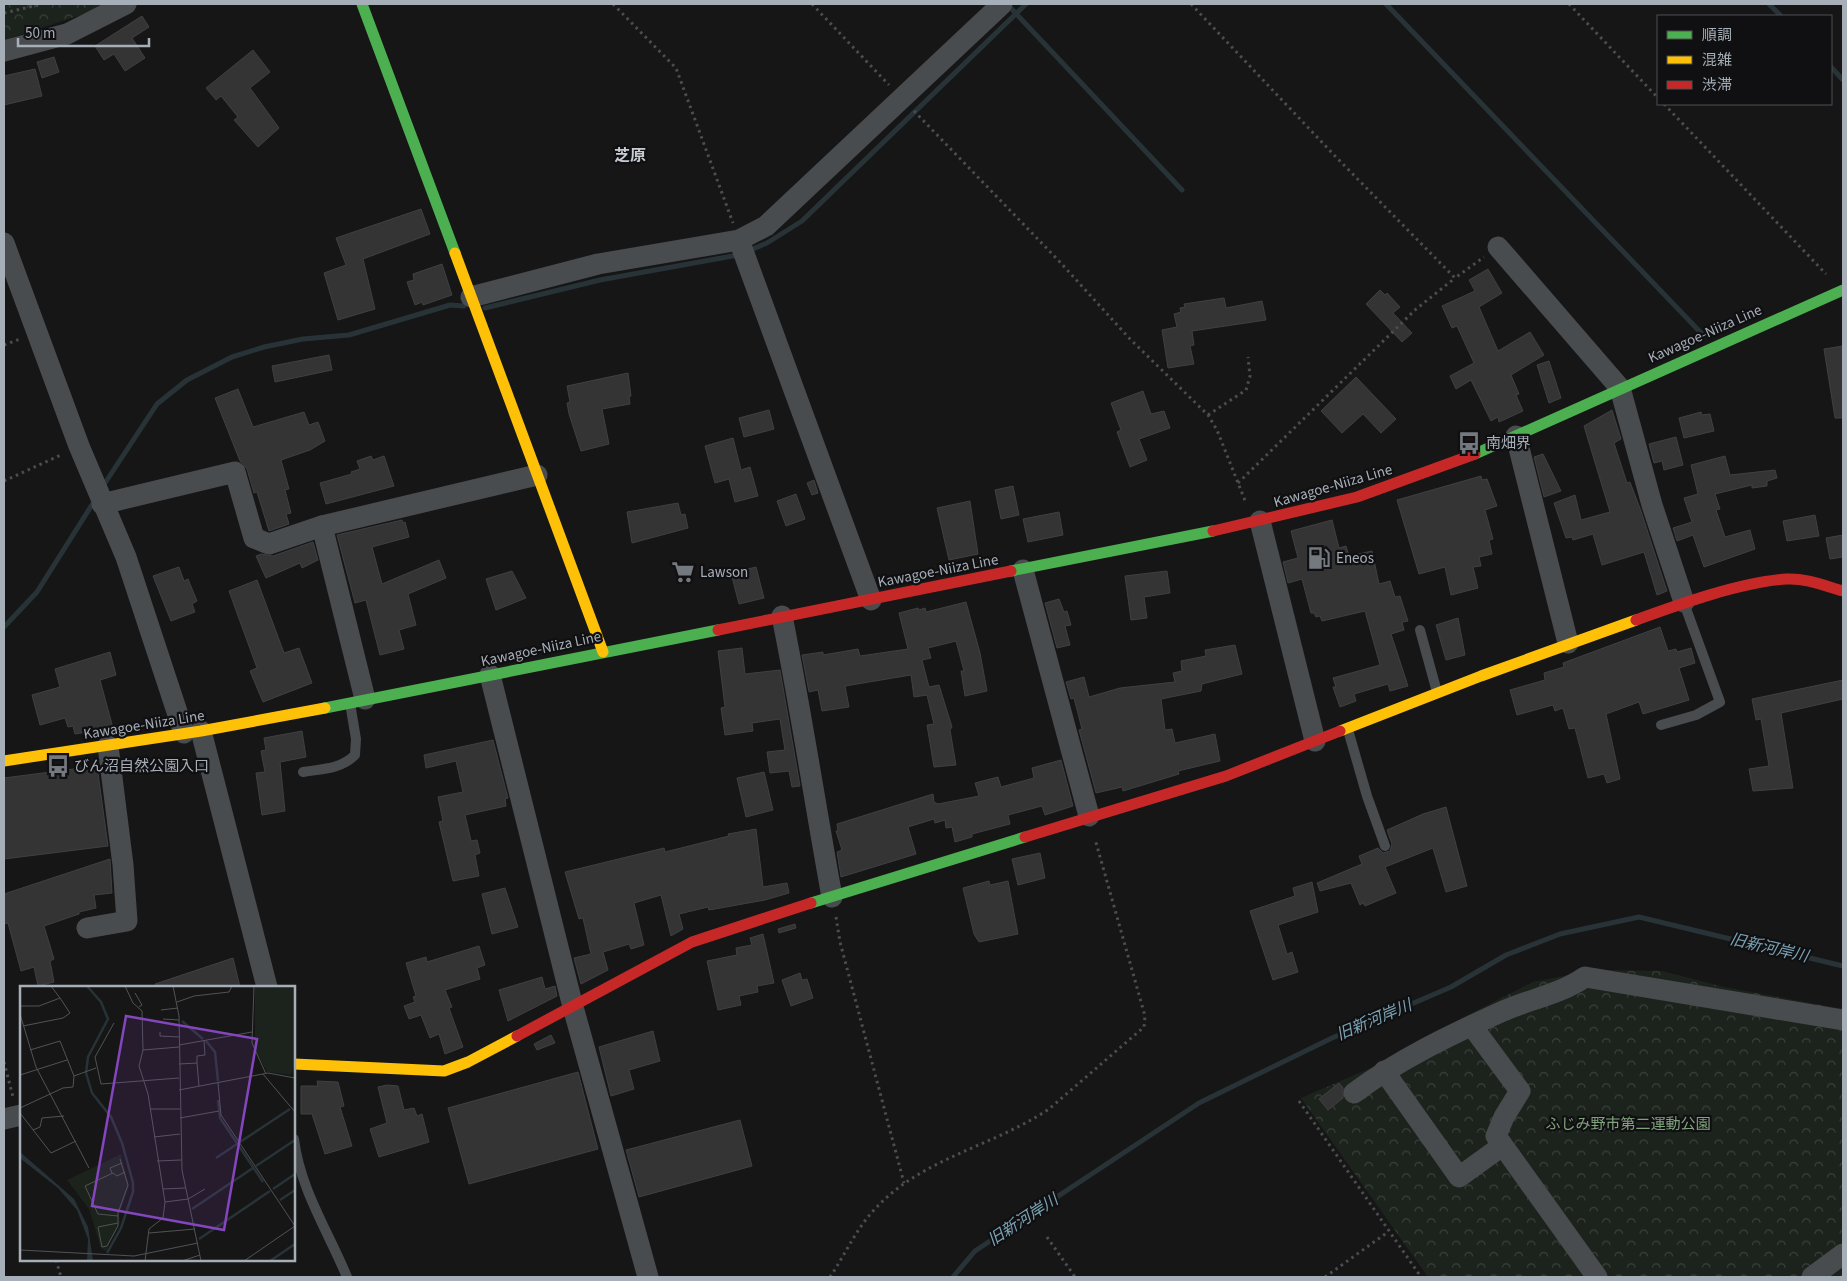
<svg xmlns="http://www.w3.org/2000/svg" width="1847" height="1281" viewBox="0 0 1847 1281" font-family="'Source Sans 3','Noto Sans JP',sans-serif">
<defs>
<pattern id="park-crowns" width="20" height="18" patternUnits="userSpaceOnUse" patternTransform="scale(1.25)"><rect width="20" height="18" fill="#1c231c"/><path d="M2 6a3 3 0 1 1 6 0M12 15a3 3 0 1 1 6 0" fill="none" stroke="#3a403b"/></pattern>
</defs>
<rect width="100%" height="100%" fill="#161616"/>
<g fill="url(#park-crowns)">
<polygon points="4,4 105,4 96,10 4,40"/>
<polygon points="1595,970 1662,971 1724,987 1843,1009 1843,1277 1428,1277 1301,1098 1387,1061 1468,1015 1533,982"/>
</g>
<g fill="none" stroke-linecap="round" stroke-linejoin="round">
<g stroke="#283338" stroke-width="5">
<polyline points="1007,4 1182,190"/>
<polyline points="1386,4 1704,336"/>
<polyline points="1769,4 1781,16"/>
<polyline points="1831,67 1843,80"/>
<polyline points="748,251 767,243 802,221 1026,4"/>
<polyline points="485,308 600,280 738,255"/>
<polyline points="103,486 157,404 187,380 232,357 264,347 303,339 349,335 450,305 464,306"/>
<polyline points="4,627 37,592 95,500"/>
<polyline points="953,1277 975,1251 1199,1103 1332,1038 1451,987 1506,955 1560,934 1639,917 1843,966"/>
</g>
</g>
<g fill="#343435" stroke="#3e4042">
<polygon points="142,16 149,27 132,38 145,58 125,71 114,54 104,60 95,46"/>
<polygon points="253,50 270,72 250,88 279,128 258,147 234,120 238,117 221,96 216,100 206,88"/>
<polygon points="54,57 59,72 42,78 37,62"/>
<polygon points="35,69 42,96 4,105 4,76"/>
<polygon points="421,209 430,234 363,259 375,309 338,320 324,273 346,265 336,238"/>
<polygon points="442,264 452,295 423,305 422,302 415,305 407,282 414,280 413,274"/>
<polygon points="1488,269 1502,293 1479,307 1498,351 1530,332 1544,355 1511,375 1519,394 1516,395 1523,411 1499,422 1498,417 1491,421 1471,380 1456,389 1450,376 1474,363 1457,326 1452,328 1442,306 1475,291 1469,280"/>
<polygon points="1380,290 1385,295 1387,293 1400,307 1393,313 1412,333 1402,342 1366,304"/>
<polygon points="1224,298 1226,308 1262,301 1266,320 1192,331 1194,345 1190,346 1194,364 1168,368 1162,330 1177,327 1174,314 1181,312 1180,308 1185,307 1184,304"/>
<polygon points="1843,346 1843,418 1835,418 1824,349"/>
<polygon points="329,355 332,370 275,382 272,366"/>
<polygon points="1549,361 1561,398 1549,403 1537,365"/>
<polygon points="628,373 631,396 629,396 630,404 602,409 609,444 581,451 569,414 567,403 570,402 567,386"/>
<polygon points="1356,377 1396,419 1381,433 1363,414 1342,433 1321,411"/>
<polygon points="238,389 253,427 304,412 309,425 318,422 325,441 310,450 281,460 289,489 285,490 291,513 286,514 289,524 269,531 257,492 254,493 247,469 240,461 215,398"/>
<polygon points="1143,391 1151,414 1164,411 1170,428 1139,439 1147,460 1130,467 1117,432 1121,430 1111,403"/>
<polygon points="769,410 774,429 744,437 739,418"/>
<polygon points="1612,410 1621,439 1614,443 1627,483 1630,482 1641,511 1667,591 1657,595 1644,552 1602,565 1593,534 1573,540 1572,537 1566,538 1554,503 1575,495 1581,520 1610,512 1584,426"/>
<polygon points="1701,412 1702,415 1710,414 1714,431 1684,438 1679,418"/>
<polygon points="1676,437 1683,465 1664,470 1662,461 1654,463 1649,444"/>
<polygon points="733,438 741,470 750,467 758,496 735,502 729,479 715,483 705,446"/>
<polygon points="1543,454 1561,491 1544,497 1534,457"/>
<polygon points="371,456 373,460 384,456 394,486 326,504 320,483 352,474 351,472 360,469 357,461"/>
<polygon points="1725,456 1730,475 1775,470 1777,478 1767,481 1767,486 1752,488 1752,485 1715,494 1720,509 1716,510 1725,537 1750,530 1755,549 1704,567 1693,535 1677,541 1673,528 1692,522 1684,498 1698,494 1691,465"/>
<polygon points="1481,476 1482,480 1487,479 1497,506 1485,510 1493,539 1489,540 1492,554 1479,557 1481,566 1473,567 1478,588 1451,595 1445,567 1419,574 1397,500"/>
<polygon points="814,480 818,493 812,495 807,483"/>
<polygon points="1013,486 1019,515 1001,519 995,490"/>
<polygon points="796,494 805,519 786,526 777,501"/>
<polygon points="970,501 978,554 949,560 937,508"/>
<polygon points="678,503 681,515 685,514 688,528 632,543 627,512"/>
<polygon points="1059,512 1063,535 1028,542 1023,519"/>
<polygon points="1815,515 1819,536 1787,541 1783,521"/>
<polygon points="402,520 403,523 405,522 409,537 372,547 382,584 439,560 446,578 408,594 416,625 399,630 404,649 380,655 366,600 355,603 337,535"/>
<polygon points="1332,520 1339,548 1346,546 1349,556 1372,551 1379,584 1390,581 1395,597 1400,596 1408,621 1402,622 1404,630 1391,634 1408,686 1390,691 1388,684 1354,694 1356,701 1340,707 1333,687 1336,687 1333,678 1380,665 1365,611 1322,621 1320,616 1316,617 1314,613 1311,613 1302,579 1288,583 1283,562 1298,558 1291,531"/>
<polygon points="1843,535 1843,557 1830,559 1826,538"/>
<polygon points="313,542 318,560 302,568 300,563 266,578 256,556 261,554 273,556"/>
<polygon points="179,567 184,581 188,579 197,601 192,604 195,612 171,621 153,576"/>
<polygon points="756,567 764,598 739,604 731,573"/>
<polygon points="512,571 526,598 496,610 486,579"/>
<polygon points="1167,571 1170,593 1144,597 1147,618 1131,620 1125,576"/>
<polygon points="257,580 284,653 299,648 312,683 263,702 250,671 257,668 229,591"/>
<polygon points="1059,599 1064,612 1067,611 1071,625 1065,626 1070,645 1057,648 1045,603"/>
<polygon points="966,602 980,653 987,691 965,696 961,671 964,671 956,641 928,648 931,658 922,660 929,687 939,685 952,727 950,730 956,765 934,767 927,725 934,724 927,695 914,697 911,675 845,686 849,707 822,711 818,690 809,692 802,655 823,652 823,655 858,649 860,656 908,649 899,613 918,608 919,610 925,608 926,612"/>
<polygon points="1458,618 1465,655 1446,660 1436,625"/>
<polygon points="1660,627 1668,651 1676,649 1677,652 1691,648 1695,663 1679,668 1689,700 1643,714 1639,702 1606,714 1620,779 1607,783 1604,774 1588,778 1575,728 1569,729 1563,708 1555,711 1553,705 1517,715 1510,690 1545,680 1544,673 1564,667 1563,663"/>
<polygon points="1235,645 1242,674 1202,684 1201,691 1161,699 1165,730 1172,729 1175,743 1215,734 1220,761 1178,771 1179,774 1123,791 1122,787 1096,793 1079,730 1082,729 1074,698 1071,699 1066,682 1084,677 1089,697 1120,688 1175,682 1173,673 1182,671 1181,661 1206,656 1205,650"/>
<polygon points="742,648 745,674 780,670 800,786 792,787 789,771 770,773 767,752 785,750 780,719 752,723 753,731 725,735 721,708 725,707 718,651"/>
<polygon points="110,652 116,675 100,680 113,728 75,734 73,726 68,727 65,718 40,725 32,695 60,687 55,669"/>
<polygon points="1843,680 1843,699 1781,713 1793,788 1753,791 1749,769 1769,766 1761,719 1756,720 1752,699"/>
<polygon points="302,731 306,757 280,762 285,811 262,815 256,773 265,772 261,751 266,750 264,738"/>
<polygon points="493,740 508,798 505,799 506,806 465,815 471,841 477,840 480,853 475,855 479,876 453,881 439,822 443,821 438,797 463,792 456,761 426,768 424,755"/>
<polygon points="1061,760 1073,806 1045,815 1042,806 1008,815 1010,824 972,834 972,837 955,842 952,827 946,828 945,820 935,823 934,819 908,827 916,854 841,877 837,852 842,850 836,831 838,831 837,824 933,794 934,802 938,804 979,796 975,783 998,777 1001,787 1034,778 1032,768"/>
<polygon points="97,766 108,846 4,859 4,778"/>
<polygon points="764,772 773,810 746,817 737,778"/>
<polygon points="1446,807 1467,886 1446,892 1433,848 1385,867 1396,893 1365,906 1363,903 1360,905 1351,883 1320,891 1317,883 1362,864 1359,856 1378,848 1383,853 1390,851 1392,844 1387,830 1423,814"/>
<polygon points="756,829 763,887 787,883 789,893 765,900 709,910 708,907 679,914 683,929 671,936 661,895 634,903 644,945 631,949 629,944 603,952 608,970 581,984 574,958 591,954 583,918 579,919 565,872 664,848 665,852 729,836 728,834"/>
<polygon points="1040,853 1045,878 1018,885 1012,859"/>
<polygon points="110,859 112,893 94,895 96,908 79,912 79,914 44,926 54,959 50,961 54,982 38,986 34,967 21,971 8,923 4,924 4,894"/>
<polygon points="989,881 990,885 1008,881 1018,934 979,942 974,934 963,888"/>
<polygon points="1312,882 1318,912 1278,925 1287,954 1292,952 1298,972 1273,980 1250,911 1295,896 1293,888"/>
<polygon points="505,888 518,927 492,934 482,894"/>
<polygon points="795,924 796,928 779,933 778,929"/>
<polygon points="763,934 774,983 757,986 758,992 739,996 741,1005 718,1010 707,961 737,955 736,948 752,945 750,938"/>
<polygon points="479,946 485,965 477,968 480,979 445,990 452,1007 449,1008 463,1047 445,1054 439,1034 430,1038 421,1015 409,1019 404,1006 415,1002 413,997 416,996 406,963 426,957 427,962"/>
<polygon points="233,958 240,987 156,987 155,984"/>
<polygon points="800,973 802,980 807,979 813,998 791,1006 782,980"/>
<polygon points="542,977 545,989 555,986 557,996 508,1021 499,990"/>
<polygon points="653,1031 660,1061 629,1070 634,1089 611,1096 599,1047"/>
<polygon points="551,1035 555,1043 537,1050 534,1044"/>
<polygon points="578,1072 598,1149 469,1184 448,1108"/>
<polygon points="317,1081 338,1082 344,1106 340,1107 352,1146 325,1154 312,1114 301,1114 301,1086 318,1086"/>
<polygon points="1339,1083 1343,1088 1343,1098 1328,1110 1319,1099"/>
<polygon points="387,1085 398,1086 404,1110 414,1108 417,1116 422,1114 429,1142 379,1157 370,1129 387,1123 378,1087"/>
<polygon points="740,1120 752,1166 639,1197 626,1150"/>
</g>
<g fill="none" stroke-linecap="round" stroke-linejoin="round">
<g stroke="#4c4d50" stroke-width="3" stroke-dasharray="2.5 4" stroke-linecap="butt">
<polyline points="613,4 676,68 733,223"/>
<polyline points="812,4 889,85"/>
<polyline points="1191,4 1335,156 1455,278 1484,257"/>
<polyline points="1569,4 1658,98"/>
<polyline points="4,13 42,4"/>
<polyline points="1664,104 1826,274"/>
<polyline points="914,111 1059,261 1130,339 1208,415 1217,430 1246,503"/>
<polyline points="4,345 20,339"/>
<polyline points="1208,415 1246,390 1250,376 1248,357"/>
<polyline points="4,481 63,454"/>
<polyline points="1238,483 1415,310 1455,278"/>
<polyline points="836,917 840,942 904,1183"/>
<polyline points="4,1062 13,1097"/>
<polyline points="1299,1101 1421,1277"/>
<polyline points="1047,1237 1075,1277"/>
<polyline points="56,1260 61,1277"/>
<path d="M830,1277C845,1255 856,1229 874,1210C921,1158 992,1147 1049,1109L1144,1027L1145,1016L1095,839"/>
<polyline points="1325,1277 1388,1232"/>
</g>
<g stroke="#494c4f" stroke-width="10">
<polyline points="1420,630 1437,692"/>
<polyline points="1661,725 1696,715 1720,702 1684,603"/>
<polyline points="1348,730 1367,796 1385,846"/>
<path d="M303,772C322,769 341,769 355,755L356,739L350,703"/>
<path d="M294,1139C300,1189 328,1231 347,1277"/>
</g>
<g stroke="#494c4f" stroke-width="21">
<polyline points="4,51 67,34 126,4"/>
<polyline points="739,240 871,600"/>
<polyline points="4,243 79,446 126,557 184,733"/>
<polyline points="1498,247 1620,388 1652,505 1684,602"/>
<polyline points="471,297 598,264 739,240 766,226 1002,4"/>
<polyline points="1516,436 1568,643"/>
<polyline points="102,504 235,472 254,538 269,544 322,526"/>
<polyline points="1260,521 1315,741"/>
<polyline points="1023,570 1089,816"/>
<path d="M782,616C801,710 815,804 832,897"/>
<polyline points="490,675 573,1007 648,1277"/>
<polyline points="365,699 322,526 537,475"/>
<polyline points="201,731 267,987"/>
<polyline points="87,928 127,921 123,865 108,746"/>
<polyline points="1472,1026 1520,1091 1504,1117 1496,1136 1597,1277"/>
<polyline points="1384,1071 1459,1177 1502,1146"/>
<path d="M1354,1093C1398,1060 1450,1035 1501,1012C1529,999 1559,995 1585,977L1843,1020"/>
<polyline points="4,1119 21,1115"/>
<polyline points="1812,1277 1843,1254"/>
</g>
<g stroke="#4caf50" stroke-width="11">
<polyline points="362,4 455,253"/>
<polyline points="1475,454 1843,290"/>
<polyline points="1011,571 1213,531"/>
<polyline points="325,708 718,630"/>
<polyline points="811,903 1025,837"/>
</g>
<g stroke="#ffc107" stroke-width="11">
<polyline points="455,253 603,652"/>
<polyline points="1340,731 1481,676 1636,620"/>
<polyline points="4,761 201,731 325,708"/>
<polyline points="294,1064 444,1071 468,1062 517,1036"/>
</g>
<g stroke="#c62828" stroke-width="11">
<polyline points="1213,531 1357,497 1475,454"/>
<path d="M1636,620C1680,604 1741,582 1787,579C1806,578 1825,586 1843,591"/>
<polyline points="718,630 1011,571"/>
<polyline points="1025,837 1226,776 1340,731"/>
<polyline points="517,1036 692,942 811,903"/>
</g>
</g>
<defs>
<symbol id="bus-bare" viewBox="-9 -9 18 18"><path d="M-5-6H5V4H4V6H2V4H-2V6H-4V4H-5ZM-3.5-4V0h7V-4ZM-3.5 1.2v1.5H-2V1.2ZM2 1.2v1.5H3.5V1.2Z" fill="#74797f" stroke="#101012" stroke-width="2.5" paint-order="stroke"/></symbol>
<symbol id="fuel-bare" viewBox="-9 -9 18 18"><path d="M-5.5-6h7V0h2V4h1.3V-2.5L3-4.5l.8-.8L6-3V5H2.5V1h-1V6h-7ZM-4.2-4.7v3.2H.2V-4.7Z" fill="#74797f" stroke="#101012" stroke-width="2.5" paint-order="stroke"/></symbol>
<symbol id="supermarket-bare" viewBox="-9 -9 18 18"><path d="M-6-5.5h2.5l.6 2H6L4.5 2H-2.5L-4.4-4H-6ZM-1.5 3.2a1.3 1.3 0 1 0 .1 0ZM3 3.2a1.3 1.3 0 1 0 .1 0Z" fill="#74797f" stroke="#101012" stroke-width="2.5" paint-order="stroke"/></symbol>
</defs>
<g fill-rule="evenodd">
<use href="#bus-bare" x="1453" y="427" width="32" height="32"/>
<use href="#fuel-bare" x="1303" y="542" width="32" height="32"/>
<use href="#supermarket-bare" x="667" y="556" width="32" height="32"/>
<use href="#bus-bare" x="42" y="750" width="32" height="32"/>
</g>
<g text-anchor="middle" dominant-baseline="central" stroke-width="4.5" stroke-linejoin="round" paint-order="stroke">
<g font-size="15" fill="#a6aeb7" stroke="#101012">
<text transform="translate(1705 334) rotate(-24)">Kawagoe-Niiza Line</text>
<text transform="translate(1333 486) rotate(-16)">Kawagoe-Niiza Line</text>
<text transform="translate(938 571) rotate(-11)">Kawagoe-Niiza Line</text>
<text transform="translate(541 649) rotate(-12)">Kawagoe-Niiza Line</text>
<text transform="translate(144 725) rotate(-9)">Kawagoe-Niiza Line</text>
</g>
<g font-size="15" fill="#a6aeb7" stroke="#101012" text-anchor="start">
<text x="1486" y="443">南畑界</text>
<text x="1336" y="558">Eneos</text>
<text x="700" y="572">Lawson</text>
<text x="74" y="766">びん沼自然公園入口</text>
</g>
<g font-size="15" fill="#81a37c" stroke="#101012">
<text x="1628" y="1124">ふじみ野市第二運動公園</text>
</g>
<g font-size="16" font-weight="bold" fill="#c7ccd3" stroke="#101012">
<text x="630" y="156">芝原</text>
</g>
<g font-size="16" font-style="italic" fill="#7ba3b4" stroke="#101012">
<text transform="translate(1769 948) rotate(13)">旧新河岸川</text>
<text transform="translate(1374 1020) rotate(-23)">旧新河岸川</text>
<text transform="translate(1023 1220) rotate(-33)">旧新河岸川</text>
</g>
</g>
<g transform="translate(20 986)">
<rect width="275" height="275" fill="#161616"/>
<path d="M235,0H275V78L271,89L247,86L235,63ZM101,168L109,200L99,229L100,237L86,265L81,262L69,223L47,194Z" fill="#1c231c"/>
<path d="M0,166L54,213L68,241L73,275H67L68,253L57,224L38,202L1,173Z" fill="#283338"/>
<path fill="none" stroke="#283338" stroke-width="2.5" d="M67,0L81,16L88,33L68,71L66,87L72,107L91,131L102,157L113,197V206L101,242L87,267M162,35L183,53M186,55L195,66L198,95M198,114L200,132L243,196M220,156L270,123M196,172L217,158M236,180L275,154M253,203L275,188M260,214L275,204M172,223L233,182M179,253L250,205M250,275L275,258"/>
<path fill="none" stroke="#505356" stroke-width="1" d="M105,0L113,17L122,25L123,64L119,80L128,108L145,216L143,232L129,243L125,275M153,0L159,30L162,184L181,275M234,0L232,57L246,88M115,7L122,19L119,21M157,16L174,10L209,6L212,0M0,20H19L40,12L31,0M141,24L158,22M0,28L16,81L69,182M143,33L159,34M94,37L75,71L81,98L159,92M3,40L43,32L50,27L40,12M140,46V50L159,51M159,59L232,46M123,64L159,61M177,77V70L185,69L184,55M159,78L177,77L179,100M243,88L275,126M0,89L47,74M54,90L76,82M198,97L201,129L275,240M159,104L248,87L275,92M0,122L43,102L53,101L54,90L40,55L10,64M130,123H160M0,127L31,167L56,155M160,132L199,125M13,144L20,141L22,132L44,130M134,151L160,148M137,175L161,174M92,187L90,182L102,177M143,203L165,202M145,216L168,213L185,203M98,230L78,228L65,200L93,187L97,190L105,186M98,237L78,241L82,261L87,260L98,240V227L108,199L100,173M129,247L175,243M0,264L114,270L178,257M162,275L180,269M224,275L275,240"/>
<path fill="#8446bd" fill-opacity="0.15" stroke="#8446bd" stroke-width="2.5" d="M106,30L237,53L204,244L72,220Z"/>
<rect width="275" height="275" fill="none" stroke="#a6aeb7" stroke-width="2.5"/>
</g>
<rect width="1847" height="1281" fill="none" stroke="#a6aeb7" stroke-width="10"/>
<rect x="1657" y="15" width="175" height="90" fill="#101012" stroke="#4c4f54"/>
<rect x="1667" y="31" width="25" height="8" fill="#4caf50" stroke="#4c4f54"/>
<text x="1702" y="40" font-size="15" fill="#a6aeb7">順調</text>
<rect x="1667" y="56" width="25" height="8" fill="#ffc107" stroke="#4c4f54"/>
<text x="1702" y="65" font-size="15" fill="#a6aeb7">混雑</text>
<rect x="1667" y="81" width="25" height="8" fill="#c62828" stroke="#4c4f54"/>
<text x="1702" y="90" font-size="15" fill="#a6aeb7">渋滞</text>
<path d="M18 38v8h131v-8" fill="none" stroke="#a6aeb7" stroke-width="2.5"/>
<text x="25" y="38" font-size="15" fill="#a6aeb7" stroke="#101012" stroke-width="4" paint-order="stroke">50 m</text>
</svg>
